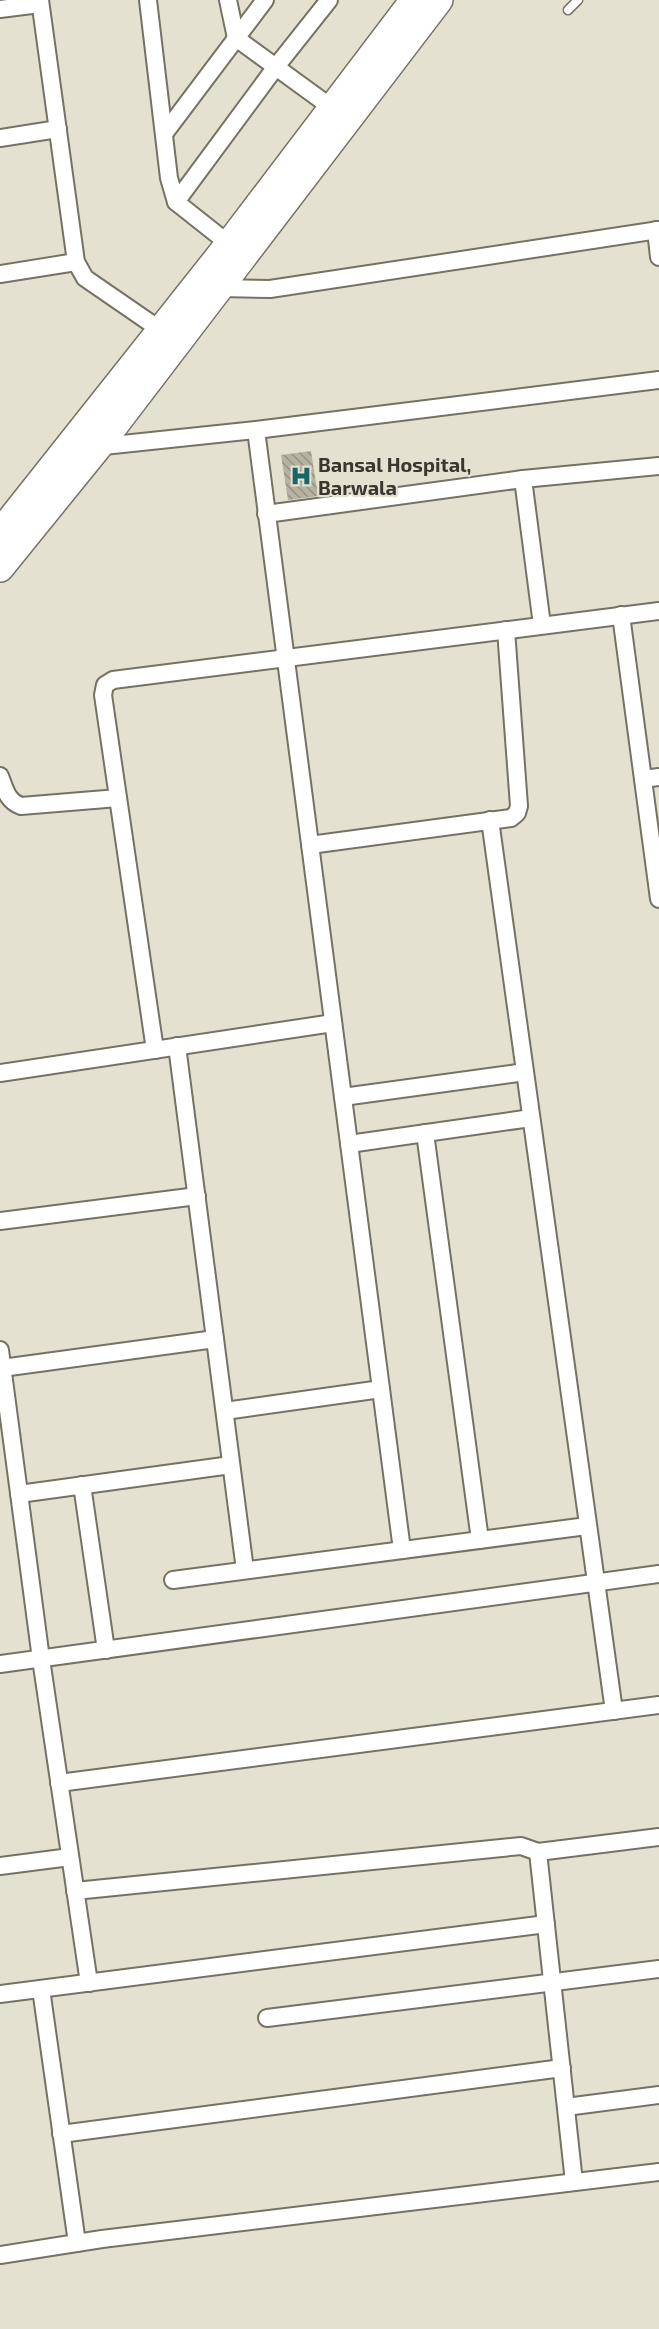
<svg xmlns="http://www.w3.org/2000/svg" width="659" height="2329" viewBox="0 0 659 2329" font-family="'Exo 2',sans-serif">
<defs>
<pattern id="building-back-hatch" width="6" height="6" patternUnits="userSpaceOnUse" patternTransform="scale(1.5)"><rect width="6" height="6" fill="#b6b2a2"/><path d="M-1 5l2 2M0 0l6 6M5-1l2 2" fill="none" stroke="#959284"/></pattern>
</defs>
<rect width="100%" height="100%" fill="#e5e1d0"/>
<polygon fill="url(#building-back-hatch)" points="311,451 318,496 288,500 281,455"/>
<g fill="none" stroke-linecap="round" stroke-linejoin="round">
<defs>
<polyline id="service" points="568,10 578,0"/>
<g id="minor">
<polyline points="40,0 76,262 85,278 162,331"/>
<polyline points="148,0 169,178 176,202 229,244"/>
<polyline points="228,0 236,38 339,113"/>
<polyline points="0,9 40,4"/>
<polyline points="164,134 265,0"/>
<polyline points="0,138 58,129"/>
<polyline points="176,202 275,68 329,0"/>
<polyline points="656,230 659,257"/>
<polyline points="0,274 76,262"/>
<polyline points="219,288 270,289 659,230"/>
<polyline points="256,430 402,1550"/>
<polyline points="94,447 256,430 659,380"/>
<polyline points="523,479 542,625"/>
<polyline points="266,514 523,479 659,466"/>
<polyline points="621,615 659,899"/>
<path d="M0,776C5,789 7,801 21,806L118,798"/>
<polyline points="643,779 659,777"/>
<polyline points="490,820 614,1711"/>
<polyline points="310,845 511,818 517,813 519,806 506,630"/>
<polyline points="177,1046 245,1570"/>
<polyline points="155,1050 103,695 105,685 113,680 659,611"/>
<polyline points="0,1073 333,1023"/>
<polyline points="343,1097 525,1072"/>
<polyline points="425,1133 480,1540"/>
<polyline points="349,1144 531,1118"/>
<polyline points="0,1221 197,1196"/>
<polyline points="0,1350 41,1659 89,1983"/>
<polyline points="2,1368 215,1339"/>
<polyline points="225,1411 381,1389"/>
<polyline points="82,1485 106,1650"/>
<polyline points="19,1494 231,1465"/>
<polyline points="173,1580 587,1526"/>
<polyline points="0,1664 659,1574"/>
<polyline points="59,1783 659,1705"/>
<polyline points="538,1852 659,1837"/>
<polyline points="0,1866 70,1857"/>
<polyline points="75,1891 521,1846 538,1852 574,2182"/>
<polyline points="41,1989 77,2243"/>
<polyline points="0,1994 546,1924"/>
<polyline points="267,2018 659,1969"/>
<polyline points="566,2107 659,2095"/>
<polyline points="61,2134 562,2068"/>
<polyline points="0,2255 102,2239 659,2172"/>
</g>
<g id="primary">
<polyline points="0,533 229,244 414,0"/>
<polyline points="0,568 98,447 439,0"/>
</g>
</defs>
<use href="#service" stroke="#757263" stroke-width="11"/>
<use href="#minor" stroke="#757263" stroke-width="20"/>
<use href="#primary" stroke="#757263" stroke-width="30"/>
<use href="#service" stroke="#fff" stroke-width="8"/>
<use href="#minor" stroke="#fff" stroke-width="16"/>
<use href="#primary" stroke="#fff" stroke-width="27"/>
</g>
<defs>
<symbol id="hospital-bare" viewBox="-9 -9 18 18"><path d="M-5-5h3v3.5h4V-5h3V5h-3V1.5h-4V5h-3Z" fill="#186667" stroke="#e5e1d0" stroke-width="2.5" paint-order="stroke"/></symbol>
</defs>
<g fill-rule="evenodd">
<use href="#hospital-bare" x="286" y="461" width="30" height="30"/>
</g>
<g text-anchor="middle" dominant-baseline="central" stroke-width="4.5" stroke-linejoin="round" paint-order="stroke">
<g font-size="20" font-weight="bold" fill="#383730" stroke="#e5e1d0" text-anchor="start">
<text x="318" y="464">Bansal Hospital,<tspan x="318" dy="23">Barwala</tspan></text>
</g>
</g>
</svg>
